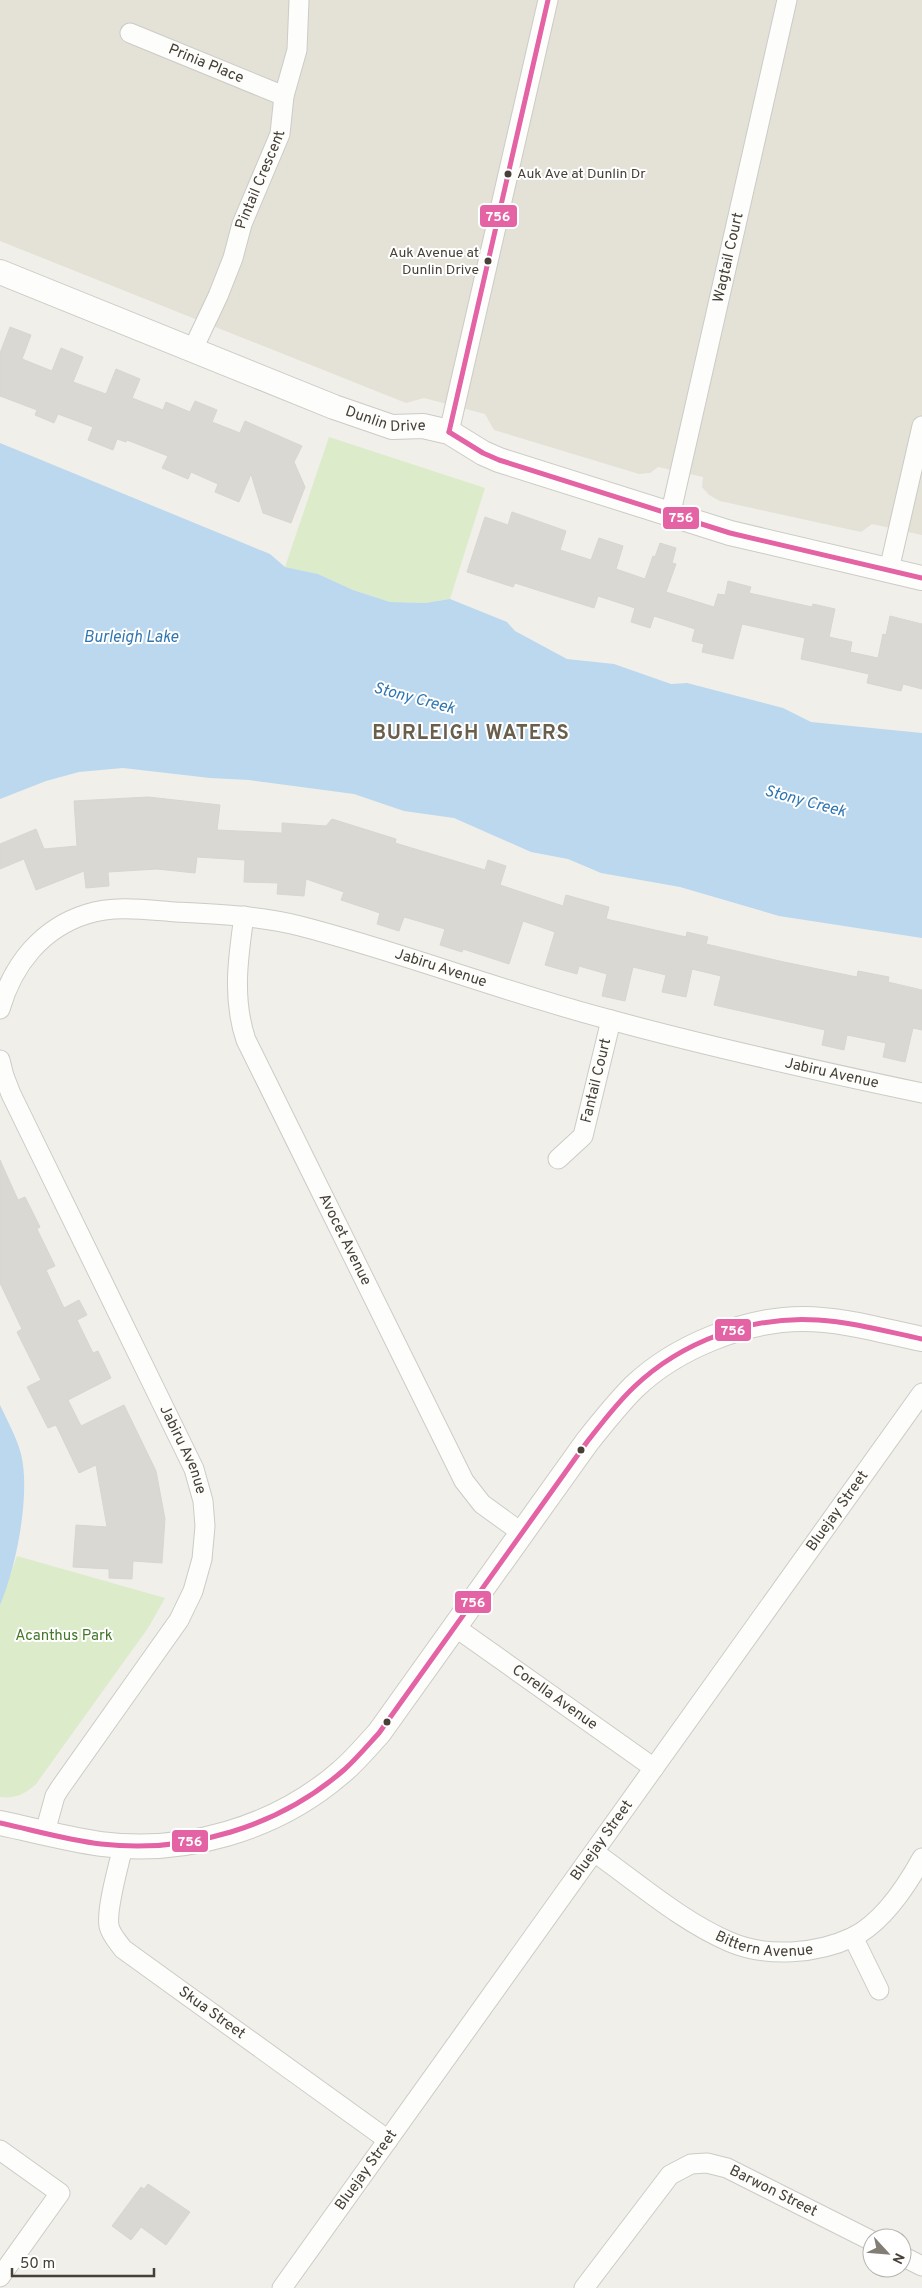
<svg xmlns="http://www.w3.org/2000/svg" width="922" height="2288" viewBox="0 0 922 2288" font-family="Overpass,sans-serif">
<rect width="100%" height="100%" fill="#f0efea"/>
<polygon fill="#e4e1d7" points="0,0 922,0 922,535 872,524 861,532 720,501 709,495 702,487 703,477 658,467 650,473 639,474 494,430 485,414 424,398 406,403 0,241"/>
<g fill="#dcebca">
<polygon points="329,437 485,488 450,599 425,603 390,602 353,590 318,574 285,567"/>
<path d="M17,1556L165,1598L148,1628L36,1784C25,1794 15,1799 0,1797V1605Z"/>
</g>
<g fill="#bbd8ee">
<polygon points="0,443 270,554 285,567 318,574 353,590 390,602 425,603 450,599 507,622 515,631 567,659 614,664 671,684 687,683 783,708 811,722 922,733 922,938 779,916 680,887 601,873 568,859 531,852 454,818 404,811 354,794 249,780 210,778 123,768 79,772 46,781 0,799"/>
<path d="M0,1405C7,1420 17,1438 21,1454C31,1494 16,1568 0,1605Z"/>
</g>
<g fill="#dad8d2" stroke="#d8d6d0">
<polygon points="10,327 31,335 22,359 52,371 61,348 83,357 73,382 106,394 116,369 140,379 132,398 163,410 166,402 190,412 195,401 217,410 212,422 240,433 245,421 302,446 294,462 305,487 291,523 263,513 251,474 239,502 215,492 218,484 191,472 188,479 162,468 168,456 127,440 126,442 117,439 113,450 88,440 93,427 58,414 54,423 35,415 37,410 0,396 0,353"/>
<polygon points="512,512 566,531 560,550 591,560 599,538 623,546 616,569 645,579 653,556 655,557 660,543 676,548 672,563 676,564 666,592 714,607 718,594 725,595 728,581 751,587 749,593 812,607 813,604 835,609 829,637 852,642 850,652 878,658 883,634 886,635 890,616 922,624 922,689 903,684 901,691 867,683 869,674 801,659 805,638 742,624 733,659 702,652 704,644 692,641 695,629 654,616 650,628 631,622 635,608 598,596 594,608 515,583 513,587 467,572 485,517 508,525"/>
<polygon points="148,797 220,805 217,830 282,833 282,823 326,826 332,819 396,839 395,843 485,870 488,860 506,866 500,885 563,906 566,895 609,907 606,919 686,937 687,932 708,937 706,944 784,962 857,977 858,971 889,977 888,982 922,990 922,1030 913,1028 905,1062 883,1057 886,1043 847,1035 844,1050 822,1045 825,1030 714,1005 721,976 692,969 686,997 662,992 666,975 633,967 625,1001 602,996 607,974 579,966 577,974 545,965 555,932 523,921 509,964 463,949 462,952 440,945 445,929 411,919 404,917 399,931 377,924 380,913 341,900 344,892 306,879 304,896 277,894 278,883 244,882 245,860 197,857 195,873 157,869 108,872 109,886 86,888 84,871 36,890 24,859 0,869 0,844 36,829 44,849 77,846 74,801"/>
<polygon points="0,1160 18,1200 25,1197 40,1227 37,1229 55,1266 46,1270 64,1308 79,1300 87,1315 77,1320 93,1353 98,1351 111,1378 68,1400 81,1426 124,1405 156,1471 165,1519 162,1563 133,1561 132,1579 109,1578 109,1569 73,1567 76,1525 107,1527 96,1465 79,1473 56,1425 48,1428 27,1387 41,1380 17,1332 22,1329 0,1283"/>
<polygon points="148,2184 190,2212 166,2245 141,2227 131,2240 112,2226 141,2187 144,2189"/>
</g>
<g fill="none" stroke-linecap="round" stroke-linejoin="round">
<defs>
<g id="minor">
<path id="s1" d="M130,33L284,96"/>
<path id="s2" d="M192,351L218,296L233,258L242,224L280,134L284,96L297,50L299,0"/>
<polyline points="449,432 548,0"/>
<path id="s3" d="M670,516L787,0"/>
<polyline points="889,570 922,426"/>
<path id="s4" d="M244,916C238,958 232,999 246,1040L464,1481L482,1504L522,1533"/>
<path id="s5" d="M0,1009C13,964 42,928 87,914C115,905 148,910 176,912C218,914 260,916 300,926C405,953 506,993 611,1020C714,1048 818,1071 922,1093"/>
<path id="s6" d="M0,1060L4,1076L11,1094L194,1469L203,1501L205,1526L202,1559L193,1591L179,1620L60,1788L55,1796L45,1832"/>
<path id="s7" d="M558,1159L583,1136L611,1020"/>
<path id="s8" d="M455,1627L654,1768"/>
<path id="s9" d="M123,1846C119,1865 106,1908 109,1926C111,1935 118,1942 123,1949L388,2140"/>
<path id="s10" d="M594,1852C638,1883 681,1921 730,1942C767,1958 817,1954 853,1937C883,1922 906,1887 922,1858"/>
<polyline points="853,1937 879,1990"/>
<polyline points="0,2150 60,2193 0,2277"/>
<polyline points="902,2256 922,2266"/>
<path id="s11" d="M282,2288L922,1393"/>
<path id="s12" d="M584,2288L670,2175L691,2164L707,2163L727,2168L872,2241"/>
</g>
<g id="tertiary">
<path id="s13" d="M0,272L334,407L392,427L423,426L449,432L483,453L499,460L730,533L922,578"/>
<path d="M0,1823C33,1830 67,1839 101,1844C184,1855 275,1829 339,1774C354,1762 366,1747 379,1733L587,1442C602,1423 617,1404 634,1387C676,1347 745,1319 803,1319C843,1319 883,1331 922,1339"/>
</g>
</defs>
<use href="#minor" stroke="#cccbc6" stroke-width="21"/>
<use href="#tertiary" stroke="#cccbc6" stroke-width="26"/>
<use href="#minor" stroke="#fdfdfc" stroke-width="19"/>
<use href="#tertiary" stroke="#fdfdfc" stroke-width="24"/>
<defs>
<g id="bus-1">
<polyline points="449,432 483,453 499,460 730,533 922,578"/>
<polyline points="449,432 548,0"/>
<path d="M0,1823C33,1830 67,1840 101,1844C188,1854 279,1827 345,1769C357,1758 368,1745 379,1733L587,1442C602,1423 616,1404 634,1387C681,1342 752,1315 818,1320C853,1322 888,1332 922,1339"/>
</g>
</defs>
<use href="#bus-1" stroke="#fff" stroke-width="9"/>
<use href="#bus-1" stroke="#e463a4" stroke-width="5"/>
</g>
<g fill="#464036" stroke="#fff" stroke-width="2">
<circle cx="508" cy="174" r="4.5"/>
<circle cx="488" cy="261" r="4.5"/>
<circle cx="581" cy="1450" r="4.5"/>
<circle cx="387" cy="1722" r="4.5"/>
</g>
<g text-anchor="middle" dominant-baseline="central" stroke-width="4" stroke-linejoin="round" paint-order="stroke">
<g font-size="14" fill="#464036" stroke="#fff" text-anchor="start">
<text x="517" y="174">Auk Ave at Dunlin Dr</text>
<text x="479" y="253" text-anchor="end">Auk Avenue at<tspan x="479" dy="17">Dunlin Drive</tspan></text>
</g>
<g font-size="15" fill="#464036" stroke="#fff">
<text stroke="none"><textPath href="#s1" startOffset="82">Prinia Place</textPath></text>
<text stroke="none"><textPath href="#s2" startOffset="185">Pintail Crescent</textPath></text>
<text stroke="none"><textPath href="#s3" startOffset="265">Wagtail Court</textPath></text>
<text stroke="none"><textPath href="#s13" startOffset="414">Dunlin Drive</textPath></text>
<text stroke="none"><textPath href="#s5" startOffset="496">Jabiru Avenue</textPath></text>
<text stroke="none"><textPath href="#s5" startOffset="901">Jabiru Avenue</textPath></text>
<text stroke="none"><textPath href="#s7" startOffset="91">Fantail Court</textPath></text>
<text stroke="none"><textPath href="#s4" startOffset="348">Avocet Avenue</textPath></text>
<text stroke="none"><textPath href="#s6" startOffset="431">Jabiru Avenue</textPath></text>
<text stroke="none"><textPath href="#s11" startOffset="955">Bluejay Street</textPath></text>
<text stroke="none"><textPath href="#s8" startOffset="122">Corella Avenue</textPath></text>
<text stroke="none"><textPath href="#s11" startOffset="550">Bluejay Street</textPath></text>
<text stroke="none"><textPath href="#s10" startOffset="198">Bittern Avenue</textPath></text>
<text stroke="none"><textPath href="#s9" startOffset="218">Skua Street</textPath></text>
<text stroke="none"><textPath href="#s11" startOffset="145">Bluejay Street</textPath></text>
<text stroke="none"><textPath href="#s12" startOffset="254">Barwon Street</textPath></text>
</g>
<g font-size="15" fill="#44772a" stroke="#fff">
<text x="64" y="1636">Acanthus Park</text>
</g>
<g font-size="16" font-style="italic" fill="#3076b1" stroke="#fff">
<text x="131" y="638">Burleigh Lake</text>
<text transform="translate(414 699) rotate(15)">Stony Creek</text>
<text transform="translate(805 802) rotate(15)">Stony Creek</text>
</g>
<g font-size="20" font-weight="bold" letter-spacing="1" fill="#695f4d" stroke="#fff">
<text x="471" y="734">BURLEIGH WATERS</text>
</g>
</g>
<g stroke="#fff" stroke-width="2">
<rect x="479" y="204" width="39" height="24" rx="5" fill="#e463a4"/>
<rect x="662" y="506" width="38" height="24" rx="5" fill="#e463a4"/>
<rect x="714" y="1318" width="38" height="24" rx="5" fill="#e463a4"/>
<rect x="454" y="1590" width="38" height="24" rx="5" fill="#e463a4"/>
<rect x="171" y="1829" width="38" height="24" rx="5" fill="#e463a4"/>
</g>
<g font-size="14" text-anchor="middle" font-weight="bold" fill="#fff">
<text x="498" y="221">756</text>
<text x="681" y="522">756</text>
<text x="733" y="1335">756</text>
<text x="473" y="1607">756</text>
<text x="190" y="1846">756</text>
</g>
<g transform="translate(887 2253) rotate(116)"><circle r="24" fill="#ffffff" stroke="#b5b3af"/>
<path d="M0-4L9 19L0 12L-9 19Z" fill="#827d75"/>
<text y="-8" font-size="14" font-weight="bold" text-anchor="middle" fill="#464036">N</text>
</g>
<path d="M12 2268v8h142v-8" fill="none" stroke="#464036" stroke-width="2.5"/>
<text x="20" y="2268" font-size="15" fill="#464036" stroke="#ffffff" stroke-width="4" paint-order="stroke">50 m</text>
</svg>
